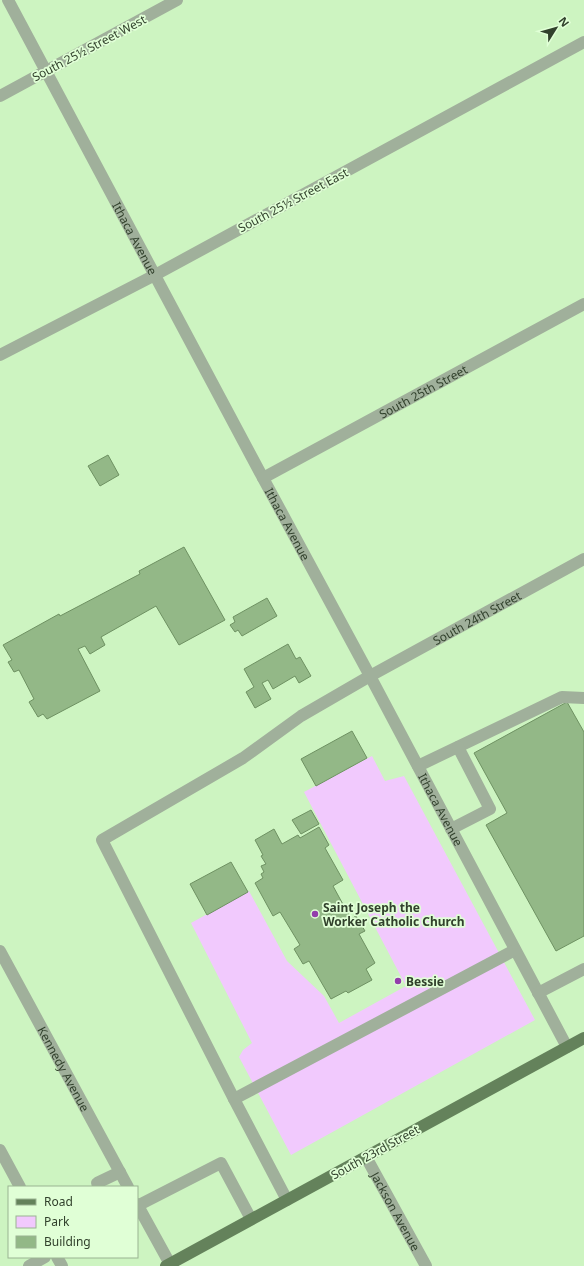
<svg xmlns="http://www.w3.org/2000/svg" width="584" height="1266" viewBox="0 0 584 1266" font-family="'Noto Sans',sans-serif">
<rect width="100%" height="100%" fill="#cdf4c1"/>
<polygon fill="#f1c9fd" points="372,756 385,781 404,776 535,1020 291,1155 239,1057 243,1050 252,1043 191,923 249,891 287,961 324,996 339,1023 406,986 304,792"/>
<g fill="#93b887" stroke="#6e9162">
<polygon points="108,455 119,475 100,486 88,466"/>
<polygon points="184,547 225,620 179,645 156,606 101,637 105,645 90,654 85,646 78,649 100,691 47,719 43,714 38,717 29,702 34,699 19,670 14,672 8,662 12,660 3,645 59,614 60,616 140,574 139,571"/>
<polygon points="267,598 277,616 242,636 238,630 235,632 230,625 235,622 233,617"/>
<polygon points="288,644 296,659 300,657 311,676 299,683 295,676 273,689 268,680 262,683 271,699 255,708 246,692 254,687 244,669"/>
<polygon points="567,702 584,732 584,936 556,951 486,825 507,813 474,753"/>
<polygon points="352,731 367,758 316,786 301,759"/>
<polygon points="311,810 319,824 301,834 292,820"/>
<polygon points="319,827 329,845 325,848 343,880 333,886 351,919 356,916 365,931 359,934 375,963 366,969 372,980 348,993 346,991 331,999 309,961 303,964 294,949 300,945 280,912 273,916 255,883 263,878 261,874 264,872 261,866 266,864 261,856 263,855 255,840 274,829 282,844 298,835 300,838"/>
<polygon points="231,862 248,892 207,915 190,884"/>
</g>
<g fill="none" stroke-linecap="round" stroke-linejoin="round">
<g stroke="#a0b09b" stroke-width="12">
<path id="s1" d="M8,0L263,478L370,676L567,1047"/>
<polyline points="0,96 177,0"/>
<polyline points="0,355 155,275 584,42"/>
<path id="s2" d="M263,478L584,304"/>
<polyline points="418,766 562,697 584,698"/>
<polyline points="451,829 490,809 458,747"/>
<path id="s3" d="M0,951L128,1187"/>
<polyline points="538,993 584,969"/>
<polyline points="234,1099 515,950"/>
<polyline points="0,1150 20,1187"/>
<path id="s4" d="M366,1157L426,1266"/>
<polyline points="99,1187 97,1183 120,1172"/>
<path id="s5" d="M287,1200L234,1099L102,840L243,758L301,716L370,676L584,559"/>
<polyline points="137,1204 170,1264"/>
<polyline points="137,1206 221,1163 251,1219"/>
<polyline points="57,1257 62,1266"/>
<polyline points="29,1266 45,1257"/>
</g>
<polyline stroke="#64825b" stroke-width="12" points="166,1266 584,1038"/>
</g>
<g fill="#933dab" stroke="#e0ffd6" stroke-width="1.5">
<circle cx="315" cy="914" r="4"/>
<circle cx="398" cy="981" r="4"/>
</g>
<g text-anchor="middle" dominant-baseline="central" stroke-width="3.5" stroke-linejoin="round" paint-order="stroke">
<g font-size="12" fill="#31412c" stroke="#e0ffd6">
<text transform="translate(89 48) rotate(-28)">South 25½ Street West</text>
<text transform="translate(293 200) rotate(-28)">South 25½ Street East</text>
<text stroke="none"><textPath href="#s1" startOffset="270">Ithaca Avenue</textPath></text>
<text stroke="none"><textPath href="#s2" startOffset="182">South 25th Street</textPath></text>
<text stroke="none"><textPath href="#s1" startOffset="594">Ithaca Avenue</textPath></text>
<text stroke="none"><textPath href="#s5" startOffset="841">South 24th Street</textPath></text>
<text stroke="none"><textPath href="#s1" startOffset="918">Ithaca Avenue</textPath></text>
<text stroke="none"><textPath href="#s3" startOffset="134">Kennedy Avenue</textPath></text>
<text transform="translate(375 1152) rotate(-29)">South 23rd Street</text>
<text stroke="none"><textPath href="#s4" startOffset="62">Jackson Avenue</textPath></text>
</g>
<g font-size="12" font-weight="bold" fill="#31412c" stroke="#e0ffd6" text-anchor="start">
<text x="323" y="907">Saint Joseph the<tspan x="323" dy="14">Worker Catholic Church</tspan></text>
<text x="406" y="981">Bessie</text>
</g>
</g>
<rect x="8" y="1186" width="130" height="72" fill="#e0ffd6" stroke="#9ab392"/>
<rect x="16" y="1199" width="20" height="6" fill="#64825b" stroke="#9ab392"/>
<text x="44" y="1206" font-size="12" fill="#31412c">Road</text>
<rect x="16" y="1216" width="20" height="12" fill="#f1c9fd" stroke="#9ab392"/>
<text x="44" y="1226" font-size="12" fill="#31412c">Park</text>
<rect x="16" y="1236" width="20" height="12" fill="#93b887" stroke="#9ab392"/>
<text x="44" y="1246" font-size="12" fill="#31412c">Building</text>
<g transform="translate(556 28) rotate(53)" stroke="#e0ffd6" stroke-width="3" paint-order="stroke">
<path d="M0-3L7 15L0 10L-7 15Z" fill="#31412c"/>
<text y="-6" font-size="11" font-weight="bold" text-anchor="middle" fill="#31412c">N</text>
</g>
</svg>
